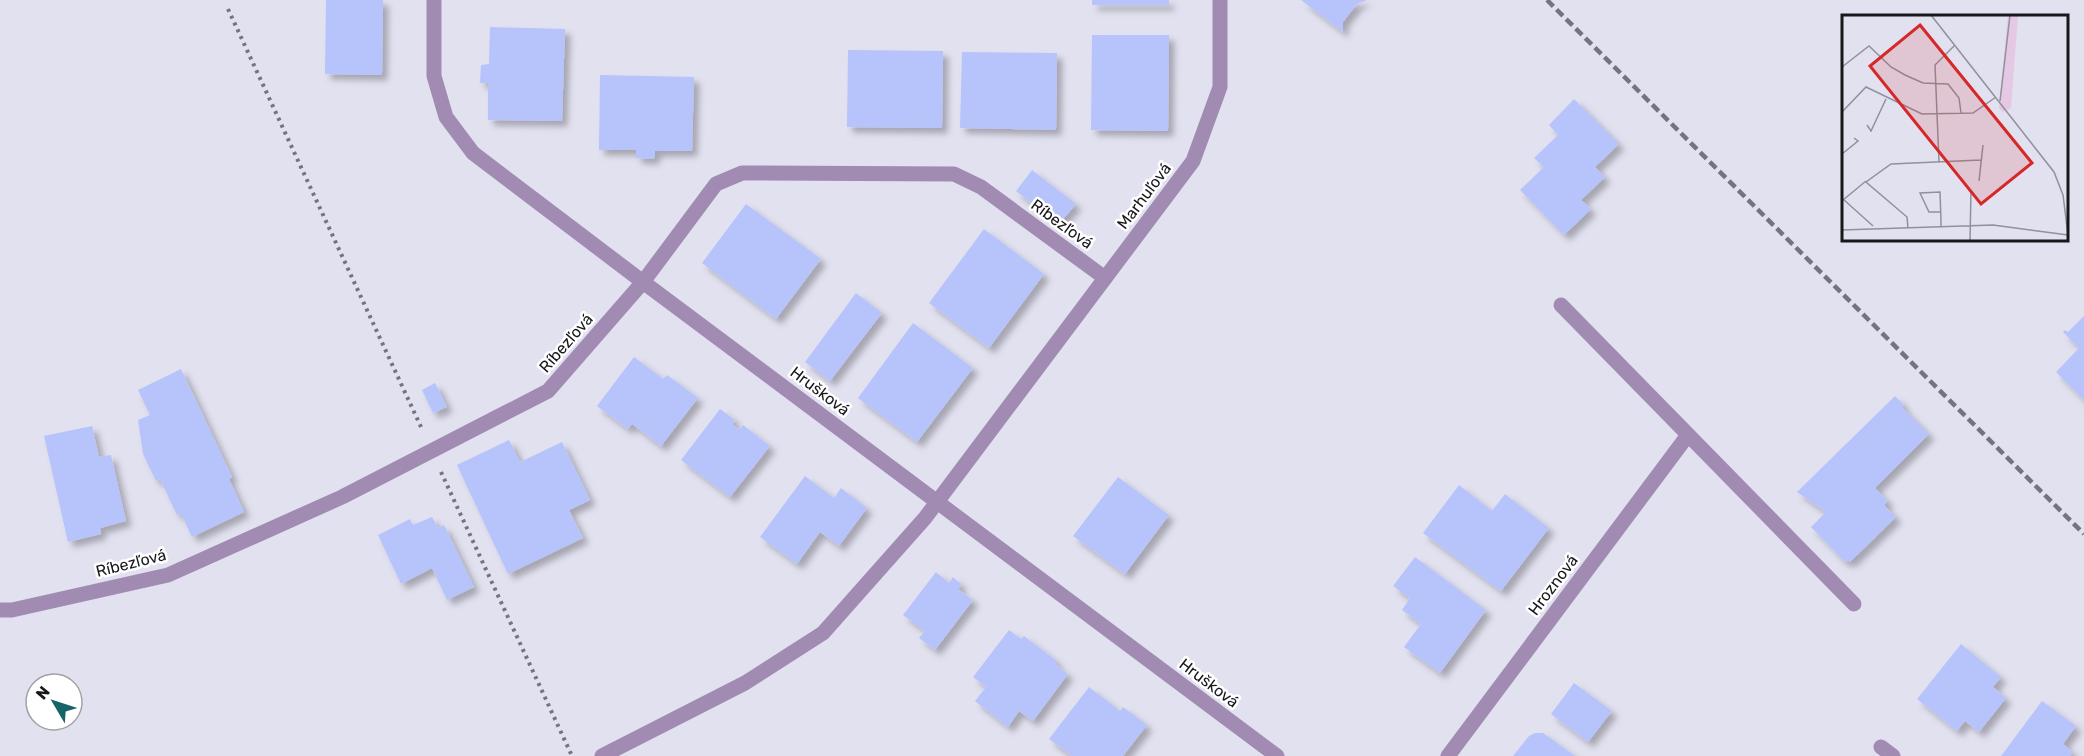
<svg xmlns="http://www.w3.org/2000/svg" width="2084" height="756" viewBox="0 0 2084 756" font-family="Rubik,sans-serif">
<defs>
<filter id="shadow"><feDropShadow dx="5.5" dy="5.5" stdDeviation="3" flood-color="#0004"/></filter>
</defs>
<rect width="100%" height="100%" fill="#e2e1f0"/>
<g fill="#b6c4fb" filter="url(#shadow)">
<polygon points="326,0 383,0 382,75 325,74"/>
<rect x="1092" y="0" width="77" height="5"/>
<polygon points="1301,0 1367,0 1357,4 1343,22 1343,32"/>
<polygon points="490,27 565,29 562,121 488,120 488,83 480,83 481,65 489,64"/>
<polygon points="1092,35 1169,35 1168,131 1091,130"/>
<polygon points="848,50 943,51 942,128 847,127"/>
<polygon points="962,52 1057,53 1056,130 960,128"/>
<polygon points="600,75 694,77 692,151 655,151 654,159 636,158 636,150 599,150"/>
<polygon points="1574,99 1619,144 1595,167 1605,177 1581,200 1591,209 1564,235 1520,190 1544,167 1534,158 1558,135 1549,125"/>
<polygon points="1032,170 1076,204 1059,224 1016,191"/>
<polygon points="746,204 821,259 776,319 702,263"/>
<polygon points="984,229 1044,274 989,348 929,303"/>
<polygon points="856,293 882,313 830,381 805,362"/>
<polygon points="2084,316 2084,400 2056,372 2079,348 2063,332 2065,330 2068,332"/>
<polygon points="913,323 973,368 917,442 858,398"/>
<polygon points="634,357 663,379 667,375 698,398 661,446 632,424 628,429 597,406"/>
<polygon points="181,369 232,477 229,479 244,512 192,537 181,513 177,515 160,479 156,481 143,454 138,420 150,415 138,390"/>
<polygon points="435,383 447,407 433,413 422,390"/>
<polygon points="1895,396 1904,405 1902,407 1929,434 1875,488 1888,501 1884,505 1896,517 1850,562 1848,560 1845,562 1811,527 1826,512 1797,492"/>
<polygon points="720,409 735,420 732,424 739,430 743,425 770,446 730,497 681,460"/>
<polygon points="92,426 99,457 111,455 126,521 100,528 101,534 68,542 44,436"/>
<polygon points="509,440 520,462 562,442 590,500 569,510 583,538 508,574 457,465"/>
<polygon points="805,476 834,498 841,488 867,508 839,546 820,532 797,564 760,537"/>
<polygon points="1118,477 1169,515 1125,574 1073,536"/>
<polygon points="1459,485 1492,511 1505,494 1549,528 1501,591 1423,533"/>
<polygon points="432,517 438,528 444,525 474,587 447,600 432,568 401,584 378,535 410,519 413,525"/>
<polygon points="1415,557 1486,610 1440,673 1404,647 1421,624 1402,610 1410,598 1393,586"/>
<polygon points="936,572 949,583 953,577 961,584 958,589 973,600 935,650 919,638 925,631 903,615"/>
<polygon points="1009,630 1021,639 1024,636 1057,661 1055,664 1068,674 1033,721 1019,711 1008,727 975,701 986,687 973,677"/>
<polygon points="1961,644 2001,677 1993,687 2006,698 1979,732 1965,721 1957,731 1917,699"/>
<polygon points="1574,683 1612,711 1588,742 1551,714"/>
<polygon points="1089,687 1120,711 1123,707 1147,725 1123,756 1072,756 1049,739"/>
<polygon points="2042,701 2076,726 2063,744 2073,752 2070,756 2001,756"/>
<polygon points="1535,733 1543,733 1575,756 1513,756 1529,736"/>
</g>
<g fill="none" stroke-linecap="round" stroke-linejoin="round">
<g stroke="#74747d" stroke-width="4" stroke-dasharray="3 4.5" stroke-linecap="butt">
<polyline points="228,9 421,427"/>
<polyline points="441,472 572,756"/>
</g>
<g stroke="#a18bb3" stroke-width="15">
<polyline points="434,0 434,76 446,117 473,153 643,282 1277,756"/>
<polyline points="1561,305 1854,604"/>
<polyline points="0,610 12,610 168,575 342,497 548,391 643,282 716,184 742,173 954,174 981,187 1105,278"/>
<polyline points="1881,747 1893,756"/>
<polyline points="602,756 745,683 823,633 925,518 1193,161 1220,87 1220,0"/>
<polyline points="1448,756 1688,435"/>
</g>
<polyline stroke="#75747e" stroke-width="4.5" stroke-dasharray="9 4.5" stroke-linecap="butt" points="1547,0 2084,534"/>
</g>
<g text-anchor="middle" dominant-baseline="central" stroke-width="5" stroke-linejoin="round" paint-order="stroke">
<g font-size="16" fill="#17171c" stroke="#fff">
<text transform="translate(1144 196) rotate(-53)">Marhuľová</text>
<text transform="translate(1062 224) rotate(36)">Ríbezľová</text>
<text transform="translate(566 343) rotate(-49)">Ríbezľová</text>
<text transform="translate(820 391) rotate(37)">Hrušková</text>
<text transform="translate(131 563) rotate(-14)">Ríbezľová</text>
<text transform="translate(1553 585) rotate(-53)">Hroznová</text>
<text transform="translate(1209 683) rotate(37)">Hrušková</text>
</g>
</g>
<g transform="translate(1842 15)">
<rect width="226" height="226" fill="#e2e1f0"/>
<path d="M166,0H176L169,93L161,97L157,93Z" fill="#e5c8e4"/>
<path fill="none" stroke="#91909b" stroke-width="1.5" d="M89,0L212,157L221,180L226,220M0,52L27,31L49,52L63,60L81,68L106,69L117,83L119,98M158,86L168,0M0,97L24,72L80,99L131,98L154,82M25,110L29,116L44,84M0,139L16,126L12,123M97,147L93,50L113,30M137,166L141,130M1,184L31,211M1,185L24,166M98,197H87L78,178L98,177L99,206V212M66,213L65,202L24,167L49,149L139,145M0,215L151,210L226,220M128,226L129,175"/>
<path fill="#d62828" fill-opacity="0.15" stroke="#d62828" stroke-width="3" d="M78,10L190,148L139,189L28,51Z"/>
<rect width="226" height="226" fill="none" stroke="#17171c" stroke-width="3"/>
</g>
<g transform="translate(54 702) rotate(309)"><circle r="28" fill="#ffffff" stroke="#a2a2a4" stroke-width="1.5"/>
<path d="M0-4.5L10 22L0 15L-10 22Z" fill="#156469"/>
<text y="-9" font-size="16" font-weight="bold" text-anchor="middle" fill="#17171c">N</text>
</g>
</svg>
